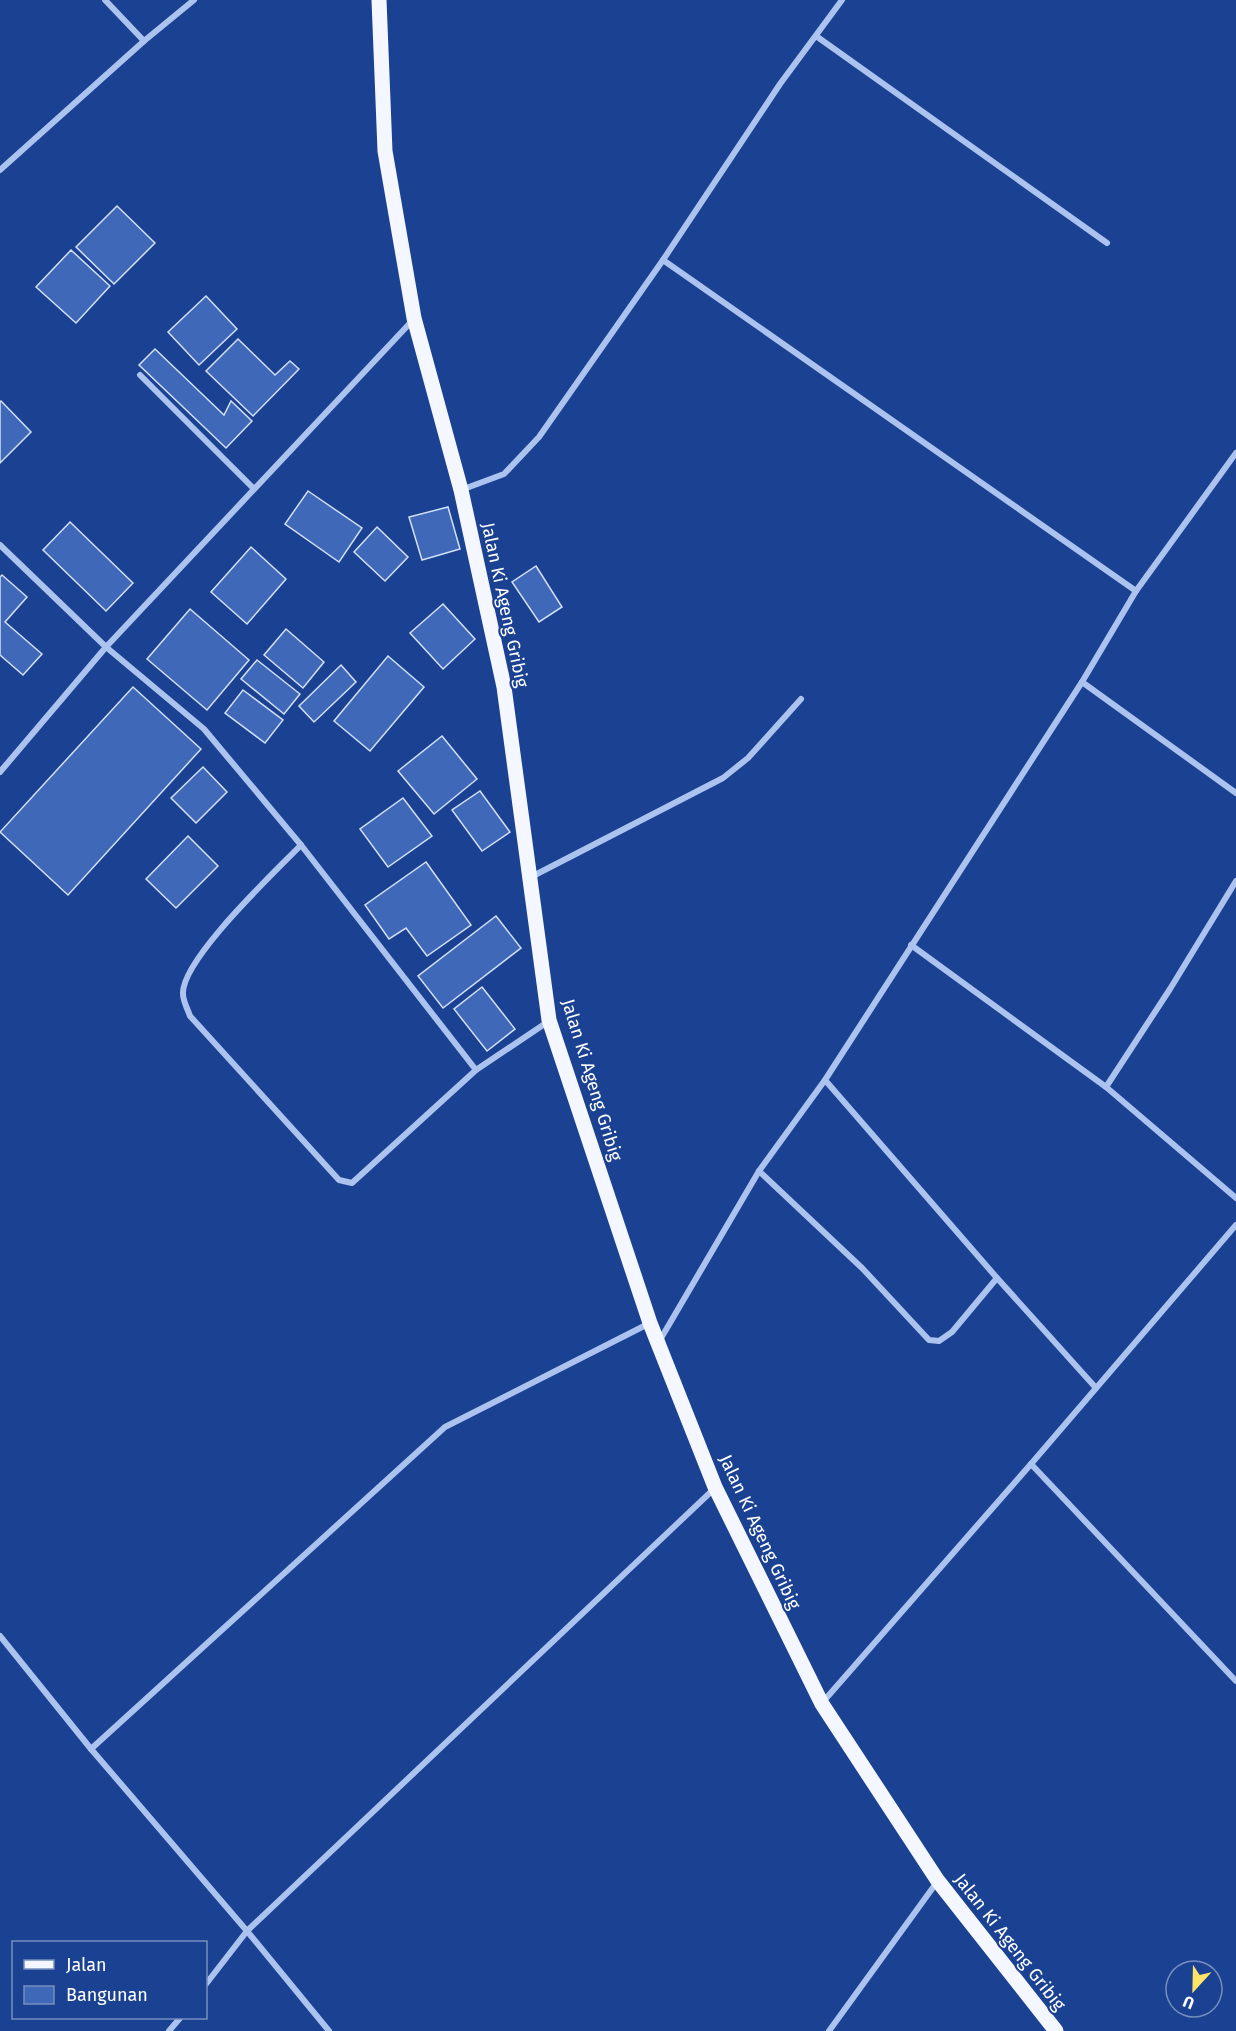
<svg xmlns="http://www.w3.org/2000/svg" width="1236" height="2031" viewBox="0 0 1236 2031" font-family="'Fira Sans',sans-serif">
<rect width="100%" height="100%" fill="#1b4292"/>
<g fill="#3f69b8" stroke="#d2e0fa" stroke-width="1.5">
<polygon points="117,206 155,243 114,284 76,247"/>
<polygon points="71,250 110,286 76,323 36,287"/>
<polygon points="206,296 237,329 199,365 168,332"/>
<polygon points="238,339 275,375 290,361 299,369 253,416 206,371"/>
<polygon points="155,349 224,415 231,401 252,421 226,448 139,365"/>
<polygon points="1,401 31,432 0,463 0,402"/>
<polygon points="308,491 362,528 339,562 285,524"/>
<polygon points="448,507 460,549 422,560 409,517"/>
<polygon points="70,522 133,583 106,611 43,550"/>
<polygon points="377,527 408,557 385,581 354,552"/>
<polygon points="251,547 286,579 247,624 211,592"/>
<polygon points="536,566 562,607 539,622 512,582"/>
<polygon points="2,575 27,597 5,622 42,654 23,675 0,655 0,577"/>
<polygon points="443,604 475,639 443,669 410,633"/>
<polygon points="190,609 249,660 207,710 147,659"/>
<polygon points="286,629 324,662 303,688 264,655"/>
<polygon points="388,656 424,687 370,751 334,721"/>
<polygon points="257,660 300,694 284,714 241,679"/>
<polygon points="341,665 356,682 314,722 299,706"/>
<polygon points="133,687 201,749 68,895 0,832"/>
<polygon points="243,690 283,720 265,743 225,713"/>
<polygon points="442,736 477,779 434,814 398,771"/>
<polygon points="203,767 227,792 196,823 171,798"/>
<polygon points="480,791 510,832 482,851 452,810"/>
<polygon points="403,798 432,836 388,867 360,829"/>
<polygon points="188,836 218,866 176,908 146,879"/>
<polygon points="426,862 471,925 427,956 406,928 389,939 365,905"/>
<polygon points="496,916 521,948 443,1008 418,976"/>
<polygon points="482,987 515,1029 487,1051 454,1009"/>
</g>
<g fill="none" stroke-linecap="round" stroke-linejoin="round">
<g stroke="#acc3ef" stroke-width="6">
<polyline points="105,0 144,41"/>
<polyline points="816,36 1107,243"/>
<polyline points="0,170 144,41 194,0"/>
<polyline points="663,260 1136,591"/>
<polyline points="140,375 254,489"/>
<polyline points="461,490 504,474 539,437 663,260 780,84 842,0"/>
<polyline points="0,545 106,647 204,729 301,845 476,1070"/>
<polyline points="1082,682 1236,793"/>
<polyline points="0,772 106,647 412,321"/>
<path d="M301,845C275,872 181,960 183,994C183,1001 188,1010 190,1016L339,1180L352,1183L476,1070L549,1021"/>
<polyline points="531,877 723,778 748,758 801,699"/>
<polyline points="911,945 1106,1087 1236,1198"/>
<polyline points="825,1080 997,1278 1096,1388"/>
<polyline points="1106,1087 1170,989 1236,881"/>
<polyline points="759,1171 862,1268 929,1340 939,1341 952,1332 997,1278"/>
<polyline points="660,1340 759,1171 825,1080 1082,682 1136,591 1236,453"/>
<polyline points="1031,1464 1236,1681"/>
<polyline points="0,1636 91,1749 247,1931 329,2031"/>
<polyline points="822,1703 1031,1464 1236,1225"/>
<polyline points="91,1749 445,1427 650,1323"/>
<polyline points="206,1984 247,1931 715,1488"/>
<polyline points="169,2031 180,2018"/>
<polyline points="829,2031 937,1882"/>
</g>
<polyline stroke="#f4f7ff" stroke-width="15" points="379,0 385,151 414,318 461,490 504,687 549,1020 650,1323 715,1487 822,1704 938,1881 1056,2031"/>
</g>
<g text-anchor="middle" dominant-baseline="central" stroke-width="4.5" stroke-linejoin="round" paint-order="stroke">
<g font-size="18" fill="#fff" stroke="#1b4292">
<text transform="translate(505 605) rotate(78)">Jalan Ki Ageng Gribig</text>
<text transform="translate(592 1080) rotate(73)">Jalan Ki Ageng Gribig</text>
<text transform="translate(760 1532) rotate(65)">Jalan Ki Ageng Gribig</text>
<text transform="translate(1010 1942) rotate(52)">Jalan Ki Ageng Gribig</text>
</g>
</g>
<rect x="12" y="1941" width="195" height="78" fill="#1b4292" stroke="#768ebe" stroke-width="1.5"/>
<rect x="24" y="1960" width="30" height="9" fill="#f4f7ff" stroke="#768ebe" stroke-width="1.5"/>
<text x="66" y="1971" font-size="18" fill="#ffffff">Jalan</text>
<rect x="24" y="1986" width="30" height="18" fill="#3f69b8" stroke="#768ebe" stroke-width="1.5"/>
<text x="66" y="2001" font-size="18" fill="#ffffff">Bangunan</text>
<g transform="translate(1194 1989) rotate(202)"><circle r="28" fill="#1b4292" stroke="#768ebe" stroke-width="1.5"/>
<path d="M0-4.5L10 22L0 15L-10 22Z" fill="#ffe46a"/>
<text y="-9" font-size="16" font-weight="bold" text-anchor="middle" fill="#ffffff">U</text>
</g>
</svg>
